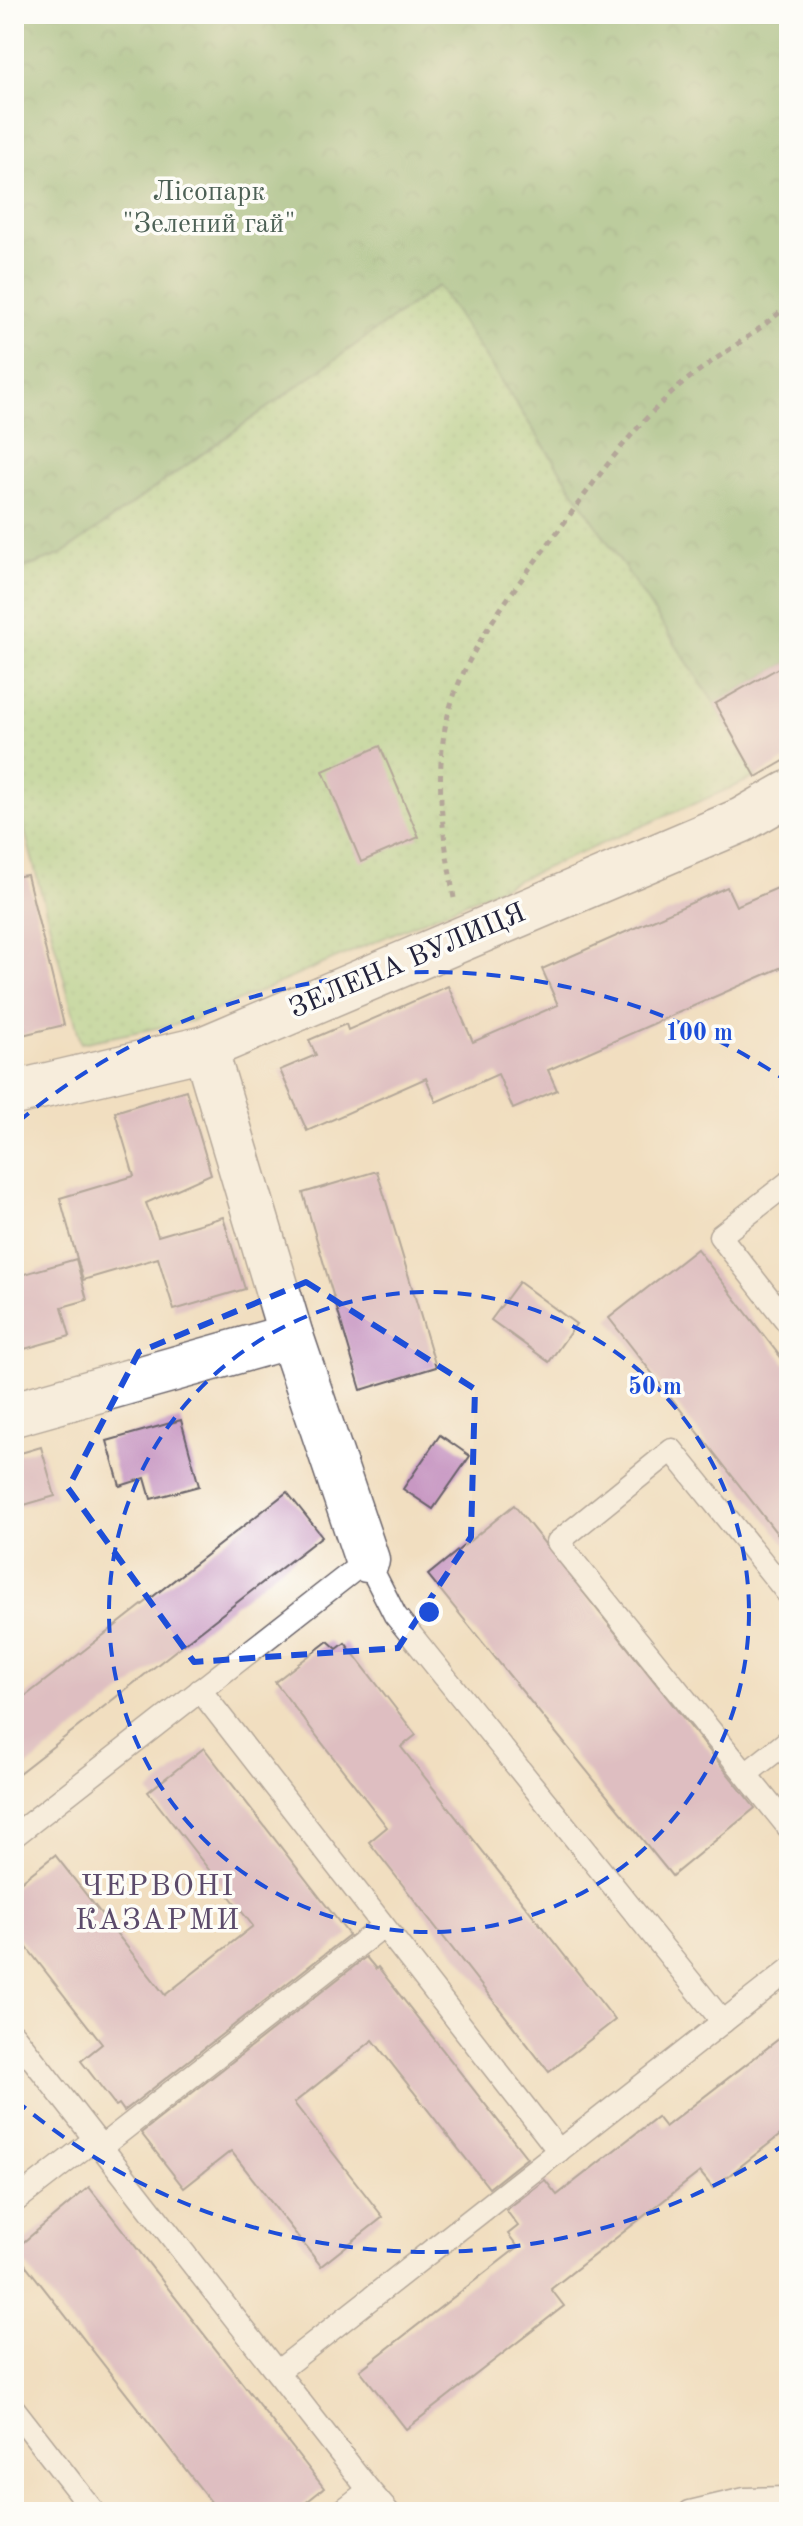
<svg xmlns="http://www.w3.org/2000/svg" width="803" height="2526" viewBox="0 0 803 2526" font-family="'Old Standard TT',serif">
<defs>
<pattern id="grass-dots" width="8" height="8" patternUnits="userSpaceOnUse" patternTransform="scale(2)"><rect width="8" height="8" fill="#9bd386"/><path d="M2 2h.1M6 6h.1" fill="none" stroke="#85b575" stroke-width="1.8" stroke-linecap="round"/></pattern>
<pattern id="forest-crowns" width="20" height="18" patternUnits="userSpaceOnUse" patternTransform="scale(2)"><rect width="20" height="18" fill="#7cb573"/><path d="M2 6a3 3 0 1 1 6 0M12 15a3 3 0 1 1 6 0" fill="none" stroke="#659360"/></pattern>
</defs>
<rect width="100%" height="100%" fill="#fdfcf7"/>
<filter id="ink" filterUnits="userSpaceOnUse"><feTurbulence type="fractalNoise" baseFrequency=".0125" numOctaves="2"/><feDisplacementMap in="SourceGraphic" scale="16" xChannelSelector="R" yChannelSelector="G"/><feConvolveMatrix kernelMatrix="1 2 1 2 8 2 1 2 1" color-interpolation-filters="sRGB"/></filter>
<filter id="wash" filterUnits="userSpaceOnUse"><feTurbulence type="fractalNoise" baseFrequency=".006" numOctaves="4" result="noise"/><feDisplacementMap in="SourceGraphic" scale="32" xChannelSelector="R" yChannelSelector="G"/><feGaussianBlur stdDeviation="1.8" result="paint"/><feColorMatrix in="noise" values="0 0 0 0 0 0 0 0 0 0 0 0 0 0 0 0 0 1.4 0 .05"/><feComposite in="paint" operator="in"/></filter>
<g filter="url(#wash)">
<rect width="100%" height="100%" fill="#f1dec0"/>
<polygon fill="url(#grass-dots)" stroke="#5e7a60" stroke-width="2" points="439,285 715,704 756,777 191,1021 81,1043 14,790 14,572 62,554"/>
<polygon fill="url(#forest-crowns)" stroke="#4f6c57" stroke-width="2" points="14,14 789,14 789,662 715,704 438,286 62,554 14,572"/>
<g id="blocks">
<g fill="#c898c3">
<polygon points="789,662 789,758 756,777 715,704"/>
<polygon points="380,746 419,837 361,862 323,771"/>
<polygon points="27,875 64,1025 14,1037 14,877"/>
<polygon points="789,883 789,964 548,1070 557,1090 513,1109 498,1074 436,1102 426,1078 307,1131 280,1070 316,1055 309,1040 346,1024 348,1030 448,986 473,1042 558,1005 542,969 727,887 736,906"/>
<polygon points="186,1090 211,1174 146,1203 158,1236 223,1217 245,1289 174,1310 158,1258 83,1280 60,1198 134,1176 115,1112"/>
<polygon points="377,1171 436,1367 361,1390 303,1193"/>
<polygon points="697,1249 789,1368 789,1549 609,1318"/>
<polygon points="76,1259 87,1300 62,1307 70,1336 14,1352 14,1277"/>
<polygon points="519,1282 576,1324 549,1362 491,1320"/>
<polygon points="181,1420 199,1486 151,1499 145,1478 120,1486 107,1441"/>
<polygon points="440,1435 470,1456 433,1509 403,1489"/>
<polygon points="41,1447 55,1496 14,1508 14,1455"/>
<polygon points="287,1492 322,1536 14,1777 14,1705"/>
<polygon points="514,1505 755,1808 672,1876 428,1575"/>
<polygon points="328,1641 337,1649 345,1643 416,1735 401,1747 615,2020 549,2072 369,1842 387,1827 275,1682"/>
<polygon points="204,1748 349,1935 124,2111 119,2104 116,2106 81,2061 102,2044 14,1931 14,1887 55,1855 165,1995 253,1926 148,1792"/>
<polygon points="366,1957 376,1969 378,1967 527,2158 489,2188 373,2040 294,2103 383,2217 321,2266 231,2151 184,2188 141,2133"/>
<polygon points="789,2031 789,2128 713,2188 700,2172 551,2289 564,2306 406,2429 360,2370 518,2247 508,2234 518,2226 506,2210 545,2180 557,2195 657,2117 665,2127"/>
<polygon points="89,2187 324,2488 294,2512 219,2512 14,2250"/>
</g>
</g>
</g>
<g filter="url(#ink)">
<use href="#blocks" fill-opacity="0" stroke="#6a646a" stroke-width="2"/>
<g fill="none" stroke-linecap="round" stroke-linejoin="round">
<defs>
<g id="service">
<polyline points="789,1182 720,1236 789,1324"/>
<polyline points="789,1595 672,1450 558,1542 789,1828"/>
<polyline points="200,1690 559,2151"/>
<polyline points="746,1774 789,1740"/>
<polyline points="14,1836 367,1560 395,1615 723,2022"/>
<polyline points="14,2035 95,2139"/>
<polyline points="101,2147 383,1926"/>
<polyline points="14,2202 95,2139 369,2490"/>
<polyline points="277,2372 789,1970"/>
<polyline points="14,2409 94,2512"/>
<polyline points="341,2512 369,2490 388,2512"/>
<polyline points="690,2512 745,2499 789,2498"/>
</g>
<g id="minor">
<polyline points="205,1048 291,1336 367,1560"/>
<polyline points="14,1093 205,1048 742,820 789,793"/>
<polyline points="14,1414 291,1336"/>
</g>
</defs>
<use href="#service" stroke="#6a646a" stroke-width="25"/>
<use href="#minor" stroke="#6a646a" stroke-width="47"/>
<path stroke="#6a646a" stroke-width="5" stroke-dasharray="6 6" stroke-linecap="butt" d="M454,898C445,846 436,794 443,741C452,664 513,591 558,531C599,476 637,419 692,376C725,351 759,332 789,304"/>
<use href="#service" stroke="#fff" stroke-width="22"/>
<use href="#minor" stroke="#fff" stroke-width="44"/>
</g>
</g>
<path d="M0 0H803V2526H0ZM306,1282L475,1389L471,1537L398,1648L194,1662L68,1488L139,1352Z" fill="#f1dec0" fill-opacity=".55" fill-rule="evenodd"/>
<path fill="none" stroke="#1d4ed8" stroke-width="6" stroke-dasharray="16 10" stroke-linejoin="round" d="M306,1282L475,1389L471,1537L398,1648L194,1662L68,1488L139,1352Z"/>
<g fill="none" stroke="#1d4ed8" stroke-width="4" stroke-dasharray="14 10">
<circle cx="429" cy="1612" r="320"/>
<path d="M787 2143A640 640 0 0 1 18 2102M18 1122A640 640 0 0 1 787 1081"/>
</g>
<g text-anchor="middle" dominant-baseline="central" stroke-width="7" stroke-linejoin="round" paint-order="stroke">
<g font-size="28" fill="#4c6055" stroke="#fdfcf7">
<text x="209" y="193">Лісопарк<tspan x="209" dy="32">"Зелений гай"</tspan></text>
</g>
<g font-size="28" fill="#22223b" stroke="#fdfcf7">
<text transform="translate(408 962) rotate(-23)">ЗЕЛЕНА ВУЛИЦЯ</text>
</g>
<g font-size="30" letter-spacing="2" fill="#5c4b6b" stroke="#fdfcf7">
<text x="158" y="1887">ЧЕРВОНІ<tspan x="158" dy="34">КАЗАРМИ</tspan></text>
</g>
</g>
<circle cx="429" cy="1612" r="12" fill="#1d4ed8" stroke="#fdfcf7" stroke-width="4"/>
<g font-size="24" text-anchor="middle" font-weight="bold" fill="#1d4ed8" stroke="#fdfcf7" stroke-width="7" stroke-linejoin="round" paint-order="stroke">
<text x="699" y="1040">100 m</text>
<text x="655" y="1394">50 m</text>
</g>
<rect width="803" height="2526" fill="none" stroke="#fdfcf7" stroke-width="48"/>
</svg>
